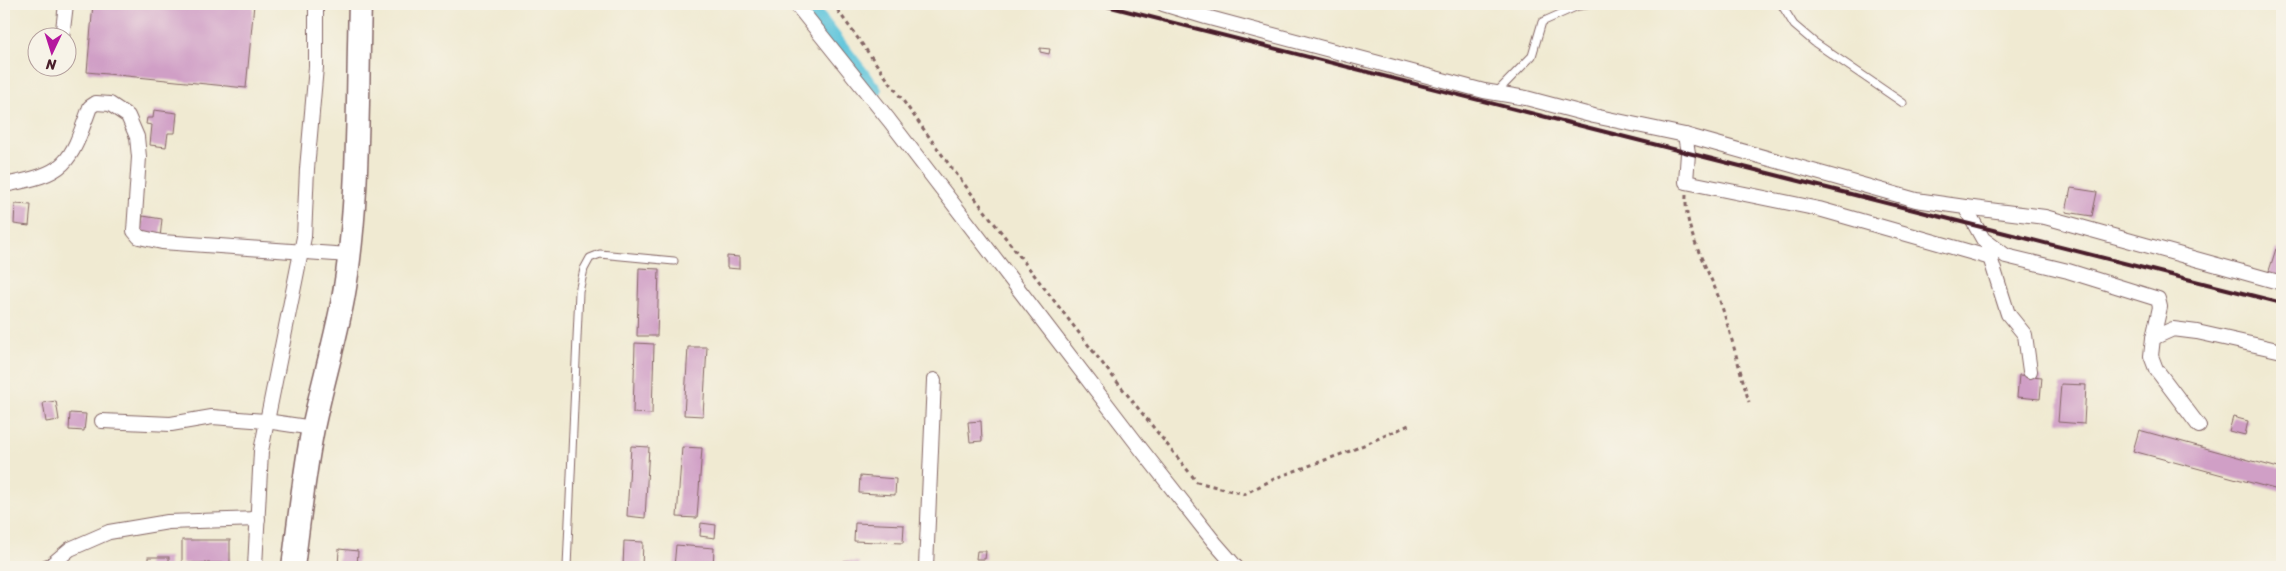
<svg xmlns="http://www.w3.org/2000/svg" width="2286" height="571" viewBox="0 0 2286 571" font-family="Sriracha,sans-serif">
<rect width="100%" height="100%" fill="#f7f3e8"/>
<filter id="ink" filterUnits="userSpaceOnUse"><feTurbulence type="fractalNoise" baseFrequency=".02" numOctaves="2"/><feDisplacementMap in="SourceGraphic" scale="10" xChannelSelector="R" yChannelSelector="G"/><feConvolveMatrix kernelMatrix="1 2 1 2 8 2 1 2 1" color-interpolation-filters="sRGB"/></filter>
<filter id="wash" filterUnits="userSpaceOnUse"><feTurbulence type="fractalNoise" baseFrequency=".0096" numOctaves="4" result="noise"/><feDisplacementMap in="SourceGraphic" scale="20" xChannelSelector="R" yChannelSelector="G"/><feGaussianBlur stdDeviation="1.12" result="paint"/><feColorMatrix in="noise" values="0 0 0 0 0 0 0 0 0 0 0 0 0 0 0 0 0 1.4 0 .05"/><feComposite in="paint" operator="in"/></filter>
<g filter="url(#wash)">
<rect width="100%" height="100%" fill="#f0ead2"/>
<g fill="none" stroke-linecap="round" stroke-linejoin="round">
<polyline stroke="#5ec5db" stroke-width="16" points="807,4 874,91"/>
</g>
<g id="blocks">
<g fill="#d09fc6">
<polygon points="93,4 254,4 246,88 87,72"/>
<polygon points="1040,48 1050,49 1049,54 1040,52"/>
<polygon points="154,110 177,113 175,133 168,133 166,147 150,145 152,125 146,124 147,118 153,118"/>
<polygon points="2071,188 2097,192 2092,216 2066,212"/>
<polygon points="15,204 31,205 29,226 14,224"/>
<polygon points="143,216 162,219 160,238 140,236"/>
<polygon points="2276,249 2282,251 2282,282 2267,277"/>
<polygon points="727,256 739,257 739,269 727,268"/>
<polygon points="639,268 659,269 657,336 637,336"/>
<polygon points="635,343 654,344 652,414 633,413"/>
<polygon points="688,347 707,347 703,416 684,415"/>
<polygon points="2019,375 2042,377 2040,399 2017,397"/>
<polygon points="2061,384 2086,385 2084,424 2058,422"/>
<polygon points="56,401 59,420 46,422 43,403"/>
<polygon points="70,413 86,414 84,431 69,430"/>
<polygon points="2233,417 2248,421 2245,435 2229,431"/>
<polygon points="981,421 982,441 970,442 968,422"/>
<polygon points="2139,430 2282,469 2282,491 2133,451"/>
<polygon points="631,446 649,447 645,518 627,516"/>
<polygon points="682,447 702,448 697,518 677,517"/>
<polygon points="860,476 896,479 895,495 859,493"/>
<polygon points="701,523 716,525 715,538 700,536"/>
<polygon points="855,523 904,525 903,543 854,541"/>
<rect x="182" y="540" width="48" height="23"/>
<polygon points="624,541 643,542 642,567 623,567"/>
<polygon points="676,545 714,548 713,567 674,567"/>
<polygon points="339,549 358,551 357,567 338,567"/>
<polygon points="977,551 986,551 985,559 976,559"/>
<rect x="148" y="557" width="21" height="9"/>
<polygon points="844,561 859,562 859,567 843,567"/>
</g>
</g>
</g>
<g filter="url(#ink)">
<use href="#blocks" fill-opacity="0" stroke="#846665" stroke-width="1"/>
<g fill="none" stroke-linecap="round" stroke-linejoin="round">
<defs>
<g id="service">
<polyline points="1781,4 1794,25 1814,42 1903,103"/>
<polyline points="1496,93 1532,56 1542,22 1578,6 1593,4"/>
<polyline points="567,567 579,292 584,269 590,258 600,254 674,261"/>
</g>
<g id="minor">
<polyline points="796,4 889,120 1141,449 1215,543 1236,567"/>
<polyline points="1163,4 1206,17 1484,91 1526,98 1594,116 1685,135 1916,200 1965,207 1983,239 2006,256 2068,271 2158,299 2160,307 2153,338 2151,356 2156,369 2199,426"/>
<polyline points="62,38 66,4"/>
<polyline points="1685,135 1688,153 1686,182 1819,209 1991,258"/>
<path d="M4,185C67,173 69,166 90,107L96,103L110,104L128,116L137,137L139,157L134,231L139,237L162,242L349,255"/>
<polyline points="1965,207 2045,217 2282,283"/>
<polyline points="1988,251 2008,314 2025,335 2030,371"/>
<polyline points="2153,338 2173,329 2197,332 2282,351"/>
<polyline points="102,421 171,424 212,417 266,421 313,428"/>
<polyline points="46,567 51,565 70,549 109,532 168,522 258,519"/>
<polyline points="255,567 261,451 304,237 307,169 316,67 316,4"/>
<polyline points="926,567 934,380"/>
</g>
<path id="primary" d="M293,567C299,521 304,474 313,428C322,385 335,342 343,299C360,205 357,99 360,4"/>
</defs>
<use href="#service" stroke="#846665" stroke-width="9"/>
<use href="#minor" stroke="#846665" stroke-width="16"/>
<use href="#primary" stroke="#846665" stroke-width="25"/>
<g stroke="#846665" stroke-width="3" stroke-dasharray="4 4" stroke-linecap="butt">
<polyline points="833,4 951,167 1106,368 1197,482 1244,494 1278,477 1350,451 1409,425"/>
<path d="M1686,195C1684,235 1710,269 1722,307C1732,338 1740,371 1749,402"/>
</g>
<use href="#service" stroke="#fff" stroke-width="7"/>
<use href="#minor" stroke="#fff" stroke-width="14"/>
<use href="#primary" stroke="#fff" stroke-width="22"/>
<polyline stroke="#4a1f2b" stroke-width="4" points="1099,4 2282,303"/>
</g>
</g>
<rect width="2286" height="571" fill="none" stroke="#f7f3e8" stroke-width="20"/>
<g transform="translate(52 52) rotate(184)"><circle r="24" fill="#f7f3e8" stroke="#b29e9c"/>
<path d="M0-4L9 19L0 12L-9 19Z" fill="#b5179e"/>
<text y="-8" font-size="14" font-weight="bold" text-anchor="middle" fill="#4a1f2b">N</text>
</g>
</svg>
